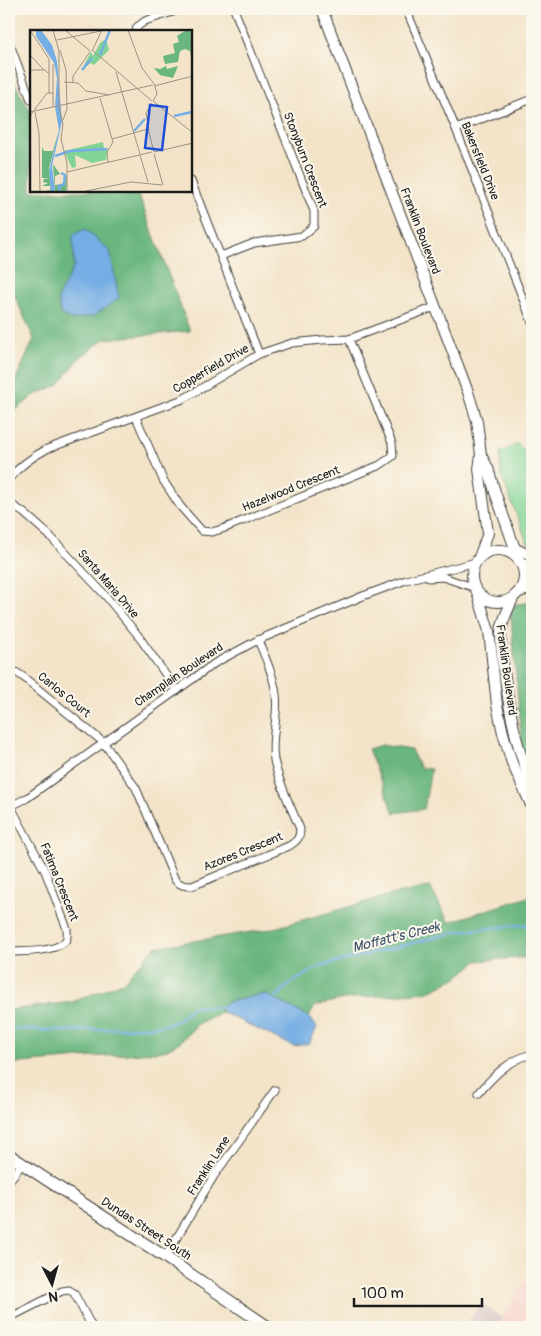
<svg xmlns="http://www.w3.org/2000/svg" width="541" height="1336" viewBox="0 0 541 1336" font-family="Pangolin,sans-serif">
<rect width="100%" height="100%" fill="#fbf7ec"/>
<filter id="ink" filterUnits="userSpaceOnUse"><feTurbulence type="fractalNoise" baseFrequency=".02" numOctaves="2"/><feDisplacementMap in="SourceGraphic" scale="10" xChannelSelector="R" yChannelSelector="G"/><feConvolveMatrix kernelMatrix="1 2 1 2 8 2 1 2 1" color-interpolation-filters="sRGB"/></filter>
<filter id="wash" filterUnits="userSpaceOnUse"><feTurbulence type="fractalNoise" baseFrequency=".0096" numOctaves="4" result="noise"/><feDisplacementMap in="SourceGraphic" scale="20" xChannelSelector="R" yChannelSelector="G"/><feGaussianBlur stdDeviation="1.12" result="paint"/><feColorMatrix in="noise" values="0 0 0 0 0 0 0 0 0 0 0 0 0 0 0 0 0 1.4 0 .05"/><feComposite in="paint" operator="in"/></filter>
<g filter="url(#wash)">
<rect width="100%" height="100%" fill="#f3e3c8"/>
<polygon fill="#f7d1c8" points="532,1272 532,1327 496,1327 502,1318"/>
<polygon fill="#d2bfc0" points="481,1303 502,1318 496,1327 465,1327"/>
<polygon fill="#82d496" stroke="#4f7859" points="517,444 532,457 532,545 528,543 526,539 501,475 500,453"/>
<g fill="#69b67f" stroke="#42694e">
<polygon points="9,77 11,77 31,112 31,191 137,191 190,331 104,339 80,358 58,385 35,395 9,415 9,393 10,392 34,339 13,292 9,289"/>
<polygon points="532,602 532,763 522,749 510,605"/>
<polygon points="382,745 411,750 420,768 431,769 424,809 394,813 368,749"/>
<polygon points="430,887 449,922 532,896 532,957 477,961 456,978 427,992 343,999 315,1006 309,1017 265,994 228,1002 220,1007 222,1012 199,1023 180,1042 164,1051 9,1064 9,1010 72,1002 123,982 155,947 271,929 390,895"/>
</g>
<g fill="#74aee4" stroke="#486580">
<polygon points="85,229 110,251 119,298 94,316 71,320 60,313 58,298 74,266 73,235"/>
<polygon points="265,994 309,1017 317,1027 309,1044 293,1046 222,1012 220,1007 228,1002"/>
</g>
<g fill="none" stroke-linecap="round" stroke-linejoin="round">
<g stroke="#74aee4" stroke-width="2.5">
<polyline points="275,998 289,984 321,966 461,931 532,924"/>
<polyline points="9,1029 66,1031 162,1026 177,1021 192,1007 220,1007"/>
</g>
</g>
</g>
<g filter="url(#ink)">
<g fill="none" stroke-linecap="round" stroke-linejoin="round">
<defs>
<g id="minor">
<polyline points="406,9 456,129 532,322"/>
<polyline points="136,31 137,27 145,21 182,9"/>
<polyline points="9,42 31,100"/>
<polyline points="456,129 532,99"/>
<polyline points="191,181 259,354"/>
<polyline points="221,256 254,243 302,236 314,226 314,211 234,9"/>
<polyline points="136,417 163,480 180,506 202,531 212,532 225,528 380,465 393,456 392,443 349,339"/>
<path d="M9,479C19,466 32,457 47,449L183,399L259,354L292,343L322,340L349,339L435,307"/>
<polyline points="9,503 24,513 49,535 104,594 137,634 177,691"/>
<polyline points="429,578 443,577 475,588"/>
<path d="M9,668L22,676L103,742L136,788L175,880C180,885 184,886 192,886L289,846C297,841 300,838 300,829C291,807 279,784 274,760C270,738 279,717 276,695C274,676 265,657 258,640"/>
<polyline points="9,807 27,798 215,663 258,640 363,596 406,580 476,562"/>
<path d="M9,952C21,952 59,952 66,940C68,937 67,933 67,929L45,871L11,807"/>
<path d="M479,1093C494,1075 509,1060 532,1054"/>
<polyline points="9,1181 22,1164"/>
<polyline points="165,1257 214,1176 275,1090"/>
<polyline points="9,1318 62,1291 69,1290 74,1293 92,1327"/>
</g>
<g id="tertiary">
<polyline points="515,548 532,556"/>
<polyline points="520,562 532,567"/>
<polyline points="517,593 532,589"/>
</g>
<g id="secondary">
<polyline points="322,9 468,392 477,421 481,455 479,469 488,533 478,560"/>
<polyline points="481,455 488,468 495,492 519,560"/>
<circle cx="498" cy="576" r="26"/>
<polyline points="477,592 489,631 497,705 503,733 512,763 532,807"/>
<path d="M514,596C509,608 502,620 501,632C500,647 503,663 505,678C510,715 517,751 532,785"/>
</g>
<polyline id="primary" points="9,1155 165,1257 268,1327"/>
</defs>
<use href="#minor" stroke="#3c3a36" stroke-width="9"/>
<use href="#tertiary" stroke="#3c3a36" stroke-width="11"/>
<use href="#secondary" stroke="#3c3a36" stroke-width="12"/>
<use href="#primary" stroke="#3c3a36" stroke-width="13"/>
<use href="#minor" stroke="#fff" stroke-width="7"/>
<use href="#tertiary" stroke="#fff" stroke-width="9"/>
<use href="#secondary" stroke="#fff" stroke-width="10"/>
<use href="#primary" stroke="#fff" stroke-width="11"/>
</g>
</g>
<g text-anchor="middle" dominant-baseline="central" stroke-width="4" stroke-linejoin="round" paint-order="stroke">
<g font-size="12" fill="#1c1c1c" stroke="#fbf7ec">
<text transform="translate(305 160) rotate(69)">Stonyburn Crescent</text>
<text transform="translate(480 161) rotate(68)">Bakersfield Drive</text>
<text transform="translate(420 231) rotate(69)">Franklin Boulevard</text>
<text transform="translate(211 369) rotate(-30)">Copperfield Drive</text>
<text transform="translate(291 489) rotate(-22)">Hazelwood Crescent</text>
<text transform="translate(108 584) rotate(49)">Santa Maria Drive</text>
<text transform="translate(506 670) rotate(82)">Franklin Boulevard</text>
<text transform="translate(179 675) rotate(-34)">Champlain Boulevard</text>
<text transform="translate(64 695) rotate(39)">Carlos Court</text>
<text transform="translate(243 852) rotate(-22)">Azores Crescent</text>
<text transform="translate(59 882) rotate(68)">Fatima Crescent</text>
<text transform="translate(209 1166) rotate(-57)">Franklin Lane</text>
<text transform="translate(146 1229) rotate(33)">Dundas Street South</text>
</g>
<g font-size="14" font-style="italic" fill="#3f566c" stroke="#fbf7ec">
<text transform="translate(396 937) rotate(-14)">Moffatt's Creek</text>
</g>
</g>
<g transform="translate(30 30)">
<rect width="162" height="162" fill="#f3e3c8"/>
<path d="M76,9L79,20L64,35L61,33L52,39L61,22L63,26L70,13ZM73,112L74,118L78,119L76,130L62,133L45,125L46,137L42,138L34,121Z" fill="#82d496"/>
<path d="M156,0H160L162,8V18L159,19H162V30L160,21L155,19L150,21L148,32L135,34L133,26L145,23L143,14L149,12L147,6ZM136,36L137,39L148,36L143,48L130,45L124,38L130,39ZM28,103L26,113L19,138L21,162H13L20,160V156H12L18,153L13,152L14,149L19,148H12V117L14,121H23ZM23,134L30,144L25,146V155L33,154L37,146L36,162H25Z" fill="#69b67f"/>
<path d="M11,0L22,15L27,31L32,91L22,136L25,162H21L19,141L29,100L25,77L27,48L24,33L6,6V0Z" fill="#74aee4"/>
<path fill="none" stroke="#74aee4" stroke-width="2.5" d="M70,25L80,0M52,40L62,28M144,86L162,82M104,101L115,89M25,126L40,121L77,119M30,162L29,156L34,154L35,145L31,143"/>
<path fill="none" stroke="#9d9383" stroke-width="1" d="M0,0L19,29V63M23,0L29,21V78L33,94L31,109L37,133V162M35,0L60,21M98,0L112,38L125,55M27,10L71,1M30,20L36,40L37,79L33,90M62,20L122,71M62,21L72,0M0,25L14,40M23,34V63M0,40H15L19,44M86,42L110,124M34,52L48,53L56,61L80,65M43,53V46L60,22M124,56L163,46M70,68L83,112L77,122L78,133M123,71L163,103M123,71L127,64L125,56M0,82L123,55M5,82L9,103L10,162M0,86L17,63H23V77M118,99L124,122M119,100L116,83L122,73M82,109L118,99M124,122L163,113M124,124L133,155M110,125L118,152M37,142L122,122M51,162L101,152L132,155"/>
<path fill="#1d4ed8" fill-opacity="0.15" stroke="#1d4ed8" stroke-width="2.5" d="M120,75L137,77L132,120L115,118Z"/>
<rect width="162" height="162" fill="none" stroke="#1c1c1c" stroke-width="2.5"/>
</g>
<rect width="541" height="1336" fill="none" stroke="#fbf7ec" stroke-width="30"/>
<g transform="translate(52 1284) rotate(174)" stroke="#fbf7ec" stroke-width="4" paint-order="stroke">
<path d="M0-4L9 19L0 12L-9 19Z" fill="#1c1c1c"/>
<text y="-8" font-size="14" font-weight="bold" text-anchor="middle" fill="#1c1c1c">N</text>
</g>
<path d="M354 1298v8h128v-8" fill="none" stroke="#1c1c1c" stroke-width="2.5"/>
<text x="361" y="1298" font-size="15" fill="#1c1c1c" stroke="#fbf7ec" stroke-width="4" paint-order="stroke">100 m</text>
</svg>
